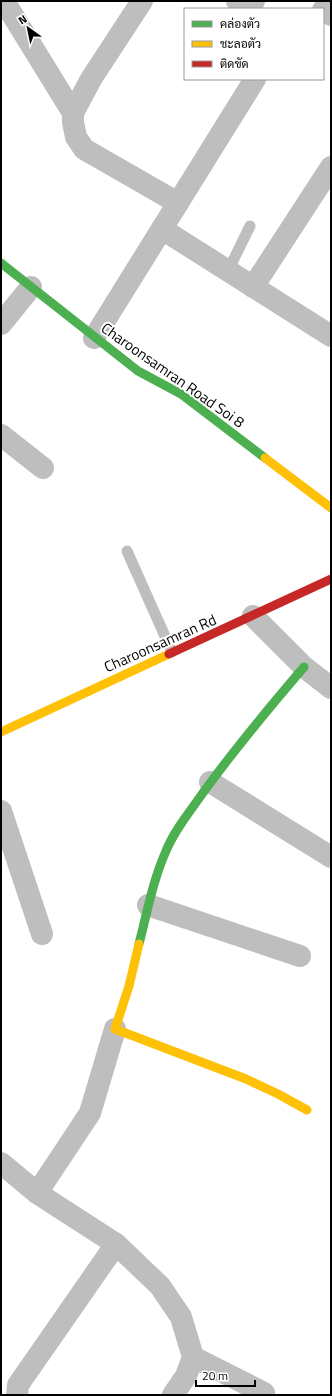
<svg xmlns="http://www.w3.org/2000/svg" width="332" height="1396" viewBox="0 0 332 1396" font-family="'Titillium Web',Sarabun,sans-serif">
<rect width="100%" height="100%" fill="#fff"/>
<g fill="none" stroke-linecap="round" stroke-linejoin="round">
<g stroke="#bebebe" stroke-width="11">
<polyline points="228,271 250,226"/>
<polyline points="127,551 172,652"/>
</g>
<g stroke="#bebebe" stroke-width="22">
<polyline points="4,1 73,113"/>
<polyline points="142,1 91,79 73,113 73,122 76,137 84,149 178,203"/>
<polyline points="237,1 251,3 254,1"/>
<polyline points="323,10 331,15"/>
<polyline points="162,229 331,336"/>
<polyline points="253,287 331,167"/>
<polyline points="1,324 31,287"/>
<polyline points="94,338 255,79"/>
<polyline points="1,435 43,468"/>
<polyline points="253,616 304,667 331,688"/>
<polyline points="210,782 331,857"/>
<polyline points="1,811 42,934"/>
<polyline points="148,905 300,956"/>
<polyline points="1,1163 37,1193 116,1244 160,1286 181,1317 193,1357 186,1376 173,1395"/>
<polyline points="37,1193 90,1113 115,1029"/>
<polyline points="193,1357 264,1393"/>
<polyline points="17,1395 18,1385 116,1244"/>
</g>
<g stroke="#4caf50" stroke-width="9">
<polyline points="1,263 138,371 181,394 265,458"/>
<path d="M139,944C147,913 153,880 166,851C174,831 188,814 200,797C232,752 268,709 304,667"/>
</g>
<g stroke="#ffc107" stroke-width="9">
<polyline points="265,458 331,508"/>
<polyline points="1,732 169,654"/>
<polyline points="139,944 129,986 115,1029 246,1079 278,1094 307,1110"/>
</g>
<polyline stroke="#c62828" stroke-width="9" points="169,654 331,579"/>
</g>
<g text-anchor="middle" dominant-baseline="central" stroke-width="4" stroke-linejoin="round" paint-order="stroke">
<g font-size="15" fill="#000" stroke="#fff">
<text transform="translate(173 375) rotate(35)">Charoonsamran Road Soi 8</text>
<text transform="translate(160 643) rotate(-24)">Charoonsamran Rd</text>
</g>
</g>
<rect width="332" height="1396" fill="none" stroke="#000000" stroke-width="4"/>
<rect x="184" y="8" width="140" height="72" fill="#ffffff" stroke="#999999"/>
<rect x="192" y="21" width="20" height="6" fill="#4caf50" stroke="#999999"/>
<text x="220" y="28" font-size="12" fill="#000000">คล่องตัว</text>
<rect x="192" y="41" width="20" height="6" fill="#ffc107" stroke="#999999"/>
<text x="220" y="48" font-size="12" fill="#000000">ชะลอตัว</text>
<rect x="192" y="61" width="20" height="6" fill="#c62828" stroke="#999999"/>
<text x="220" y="68" font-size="12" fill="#000000">ติดขัด</text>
<g transform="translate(28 28) rotate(327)" stroke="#ffffff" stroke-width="3" paint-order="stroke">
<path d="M0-3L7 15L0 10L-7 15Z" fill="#000000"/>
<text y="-6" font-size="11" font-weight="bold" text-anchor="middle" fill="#000000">N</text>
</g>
<path d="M196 1380v6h59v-6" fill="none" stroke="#000000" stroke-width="2"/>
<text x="202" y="1380" font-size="12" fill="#000000" stroke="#ffffff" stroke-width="3" paint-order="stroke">20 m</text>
</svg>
